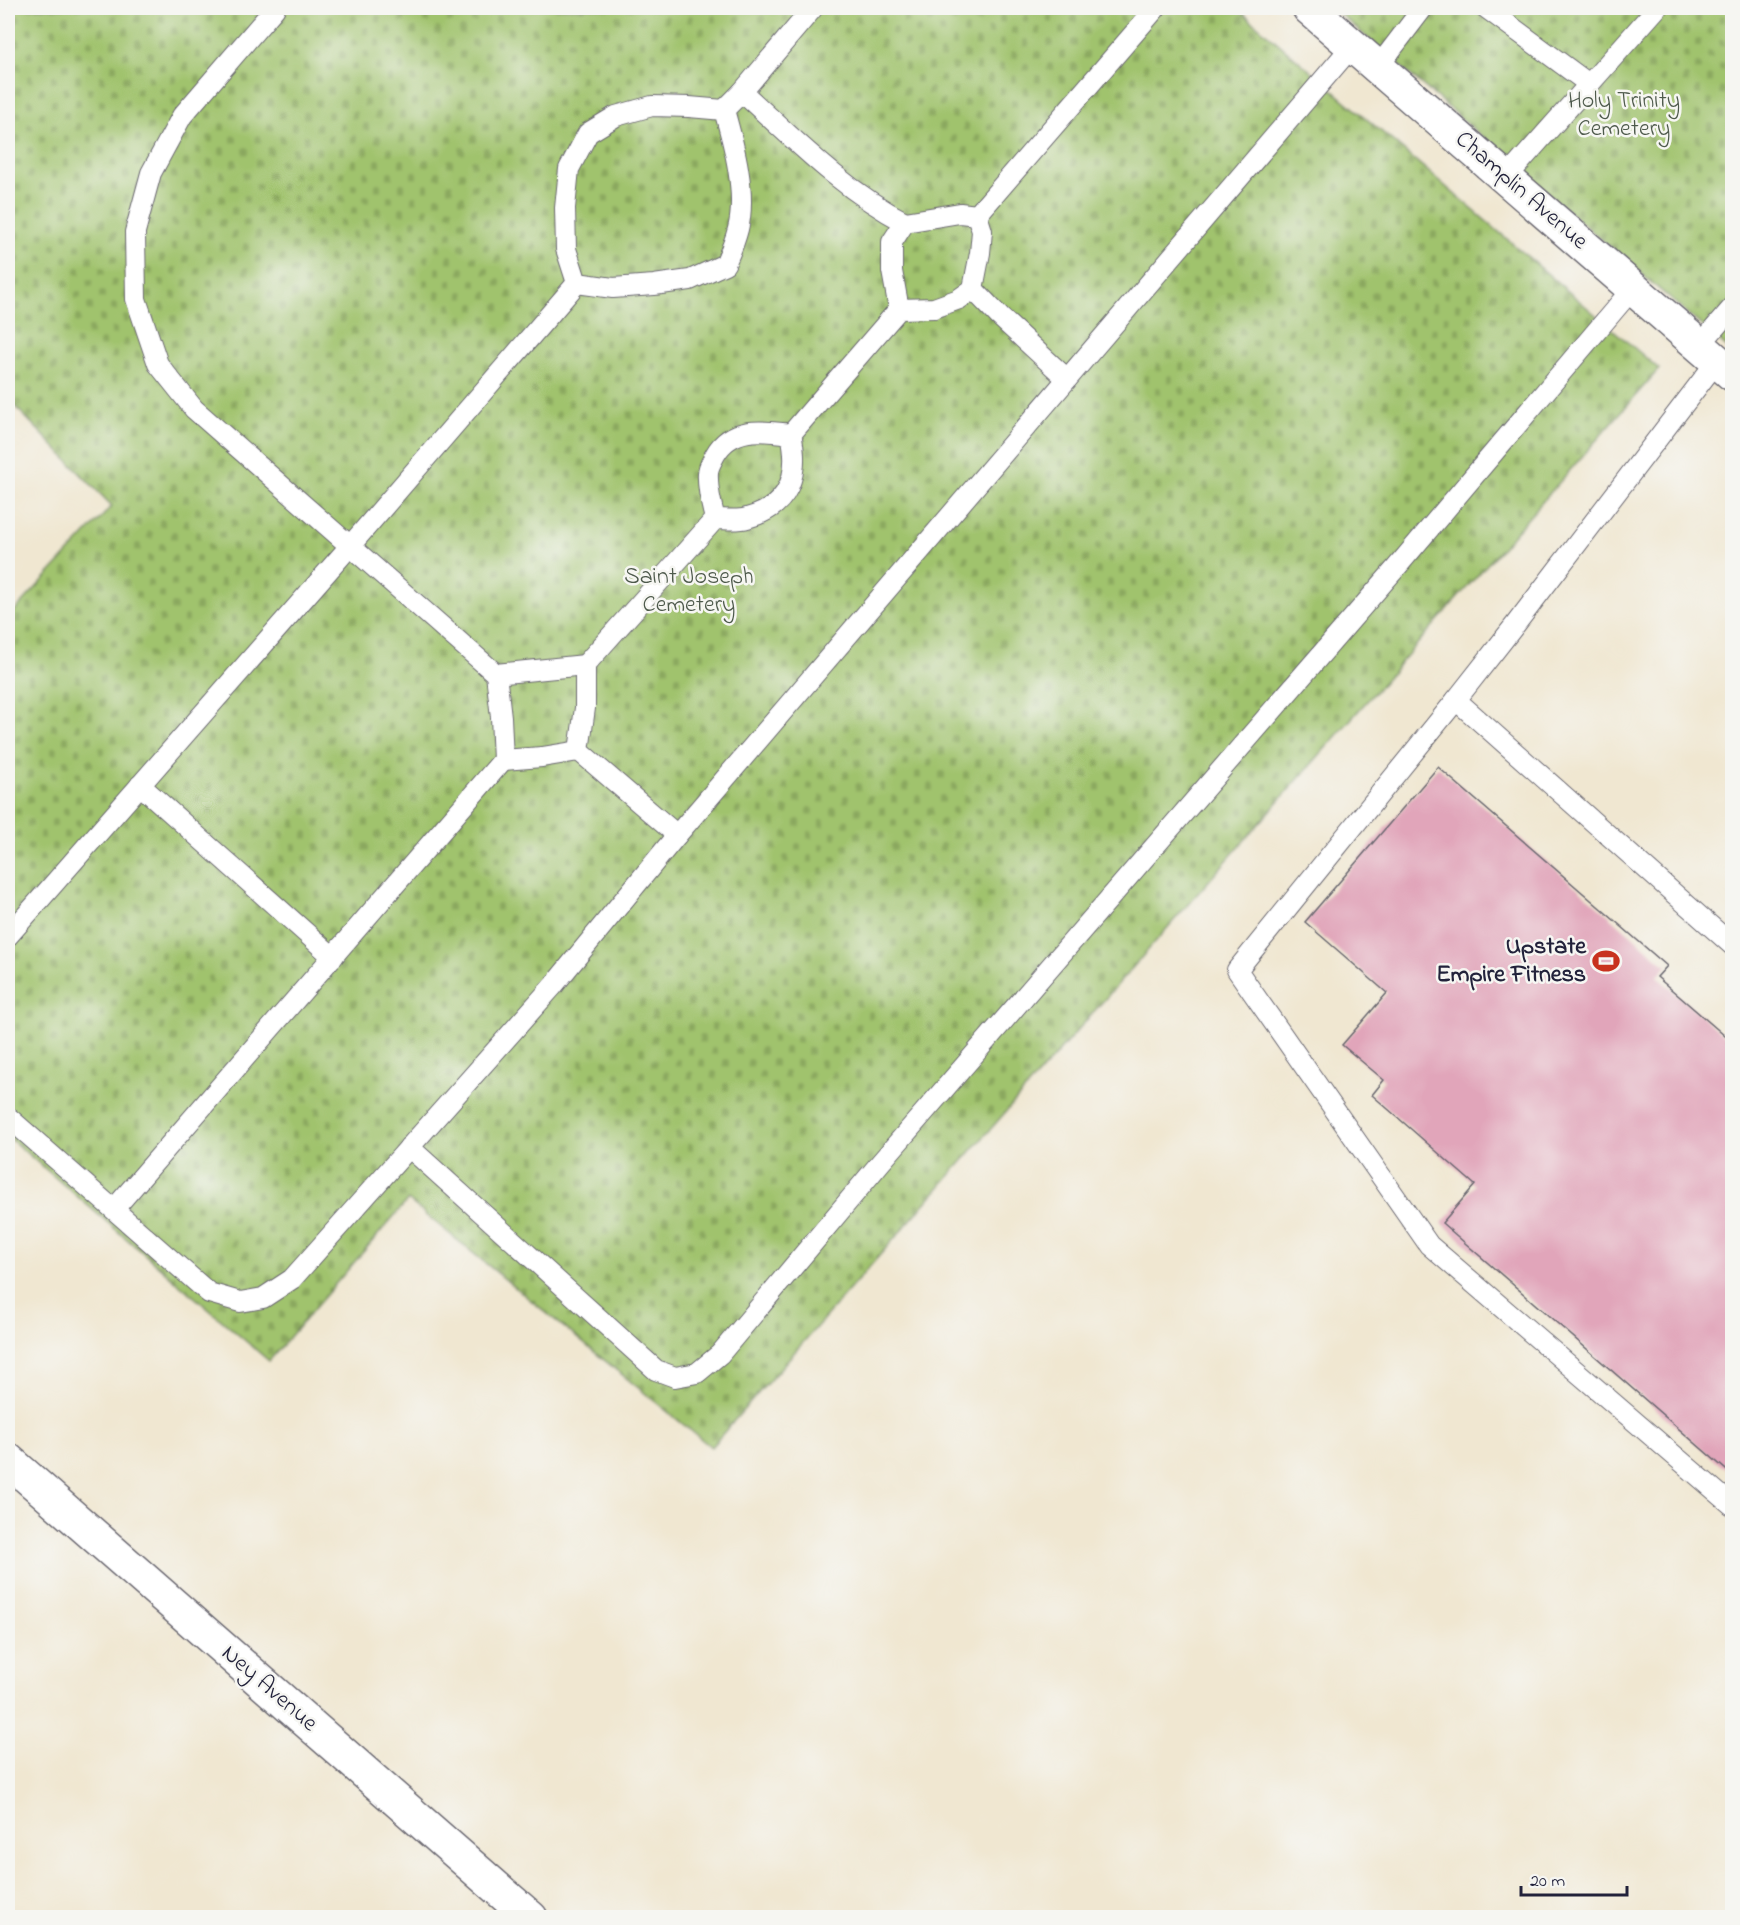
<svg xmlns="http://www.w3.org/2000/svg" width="1740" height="1925" viewBox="0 0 1740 1925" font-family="'Indie Flower',sans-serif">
<defs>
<pattern id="cemetery-stones" width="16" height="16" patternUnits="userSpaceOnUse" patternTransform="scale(1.5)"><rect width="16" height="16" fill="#a0c36d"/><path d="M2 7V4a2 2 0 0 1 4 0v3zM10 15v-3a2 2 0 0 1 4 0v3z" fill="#8aa75f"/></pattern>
</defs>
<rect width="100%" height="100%" fill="#f6f6f2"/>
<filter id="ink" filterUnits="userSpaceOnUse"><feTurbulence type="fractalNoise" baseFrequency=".0167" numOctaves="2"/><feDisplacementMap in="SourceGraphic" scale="12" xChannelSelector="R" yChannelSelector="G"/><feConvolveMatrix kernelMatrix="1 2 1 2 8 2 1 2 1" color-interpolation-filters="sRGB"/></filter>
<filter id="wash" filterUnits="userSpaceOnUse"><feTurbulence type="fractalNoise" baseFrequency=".008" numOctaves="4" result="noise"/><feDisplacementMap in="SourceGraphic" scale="24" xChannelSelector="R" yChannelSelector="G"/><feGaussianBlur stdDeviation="1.35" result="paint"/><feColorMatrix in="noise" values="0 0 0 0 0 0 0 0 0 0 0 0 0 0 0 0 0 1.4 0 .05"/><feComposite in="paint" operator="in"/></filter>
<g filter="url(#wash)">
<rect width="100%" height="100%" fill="#f0e7d1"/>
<g fill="url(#cemetery-stones)" stroke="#617254" stroke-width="1.5">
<polygon points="8,8 1237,8 1659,369 711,1447 408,1200 269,1361 8,1137 8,618 112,506 8,399"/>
<polygon points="1333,8 1732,8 1732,352"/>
</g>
<g id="blocks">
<polygon fill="#e1a5ba" points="1438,767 1667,966 1657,977 1732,1042 1732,1475 1442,1223 1475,1185 1372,1095 1384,1080 1342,1045 1387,993 1305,922"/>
</g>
</g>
<g filter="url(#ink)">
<use href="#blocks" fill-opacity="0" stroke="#6a6770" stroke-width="1.5"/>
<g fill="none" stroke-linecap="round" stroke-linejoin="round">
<defs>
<g id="lane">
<polyline points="275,8 182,116 151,173 135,232 136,299 158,364 194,409 496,674 501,717 503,760 542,757 579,751 677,835 1353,45"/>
<polyline points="1486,8 1589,84"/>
<polyline points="1378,67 1423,8"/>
<polyline points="742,92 813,8"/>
<path d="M652,106L689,107L724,110C734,145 747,193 738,229C735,241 730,253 725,264L690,280L654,285L613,288L577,283L566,249L565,208L569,169L588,133L616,116Z"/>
<path d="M724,110L742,92C793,138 843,190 905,222"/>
<polyline points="1506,178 1657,8"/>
<polyline points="977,215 1156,8"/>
<polyline points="973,289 1000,317 1067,379"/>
<polyline points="1699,346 1732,308"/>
<polyline points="1717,361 1515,625 1456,700 1732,945"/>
<polyline points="791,434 899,309 934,308 959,299 973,289 980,253 982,231 977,215 960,213 905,222 892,242 892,271 899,309"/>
<path d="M585,665L715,519C725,519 738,521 747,518C790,507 800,473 791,434C762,430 731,426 715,455C712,461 708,467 708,473C707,488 711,504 715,519"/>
<polyline points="496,674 585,665 585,708 579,751"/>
<polyline points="1456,700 1237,970 1429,1245 1732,1505"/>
<polyline points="140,785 333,957"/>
<polyline points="8,936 350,546 577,283"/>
<polyline points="8,1117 209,1293 240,1302 263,1298 292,1279 553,986 677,835"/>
<polyline points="409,1147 656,1370 675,1377 697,1373 720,1354 881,1162 1396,568 1633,288"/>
<polyline points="114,1209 503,760"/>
</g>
<polyline id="street" points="8,1460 531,1918"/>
<polyline id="secondary" points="1309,8 1732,374"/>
</defs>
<use href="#lane" stroke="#6a6770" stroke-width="22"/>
<use href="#street" stroke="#6a6770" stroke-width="36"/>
<use href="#secondary" stroke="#6a6770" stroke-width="36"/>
<use href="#lane" stroke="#fff" stroke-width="20"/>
<use href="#street" stroke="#fff" stroke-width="33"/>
<use href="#secondary" stroke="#fff" stroke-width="33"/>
</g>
</g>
<defs>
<symbol id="stadium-bare" viewBox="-9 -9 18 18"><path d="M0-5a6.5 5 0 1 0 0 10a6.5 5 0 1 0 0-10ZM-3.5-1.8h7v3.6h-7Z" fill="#c8321e" stroke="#f6f6f2" stroke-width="2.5" paint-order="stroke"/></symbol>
</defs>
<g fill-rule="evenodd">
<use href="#stadium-bare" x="1587" y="942" width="38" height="38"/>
</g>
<g text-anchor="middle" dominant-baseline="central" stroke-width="5" stroke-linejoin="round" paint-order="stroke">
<g font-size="24" fill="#4e5a4c" stroke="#f6f6f2">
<text x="1624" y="101">Holy Trinity<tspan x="1624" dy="28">Cemetery</tspan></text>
<text x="689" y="577">Saint Joseph<tspan x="689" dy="28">Cemetery</tspan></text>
</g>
<g font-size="24" fill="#22223b" stroke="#f6f6f2">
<text transform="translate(1521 191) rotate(41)">Champlin Avenue</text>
<text transform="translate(269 1689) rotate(41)">Ney Avenue</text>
</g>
<g font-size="24" font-weight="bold" fill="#22223b" stroke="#f6f6f2" text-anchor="end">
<text x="1586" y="947">Upstate<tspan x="1586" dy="28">Empire Fitness</tspan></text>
</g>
</g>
<rect width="1740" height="1925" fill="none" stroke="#f6f6f2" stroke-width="30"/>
<path d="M1521 1886v9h106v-9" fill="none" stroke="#22223b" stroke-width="3"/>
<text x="1530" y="1886" font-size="18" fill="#22223b" stroke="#f6f6f2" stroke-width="4.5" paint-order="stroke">20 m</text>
</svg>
